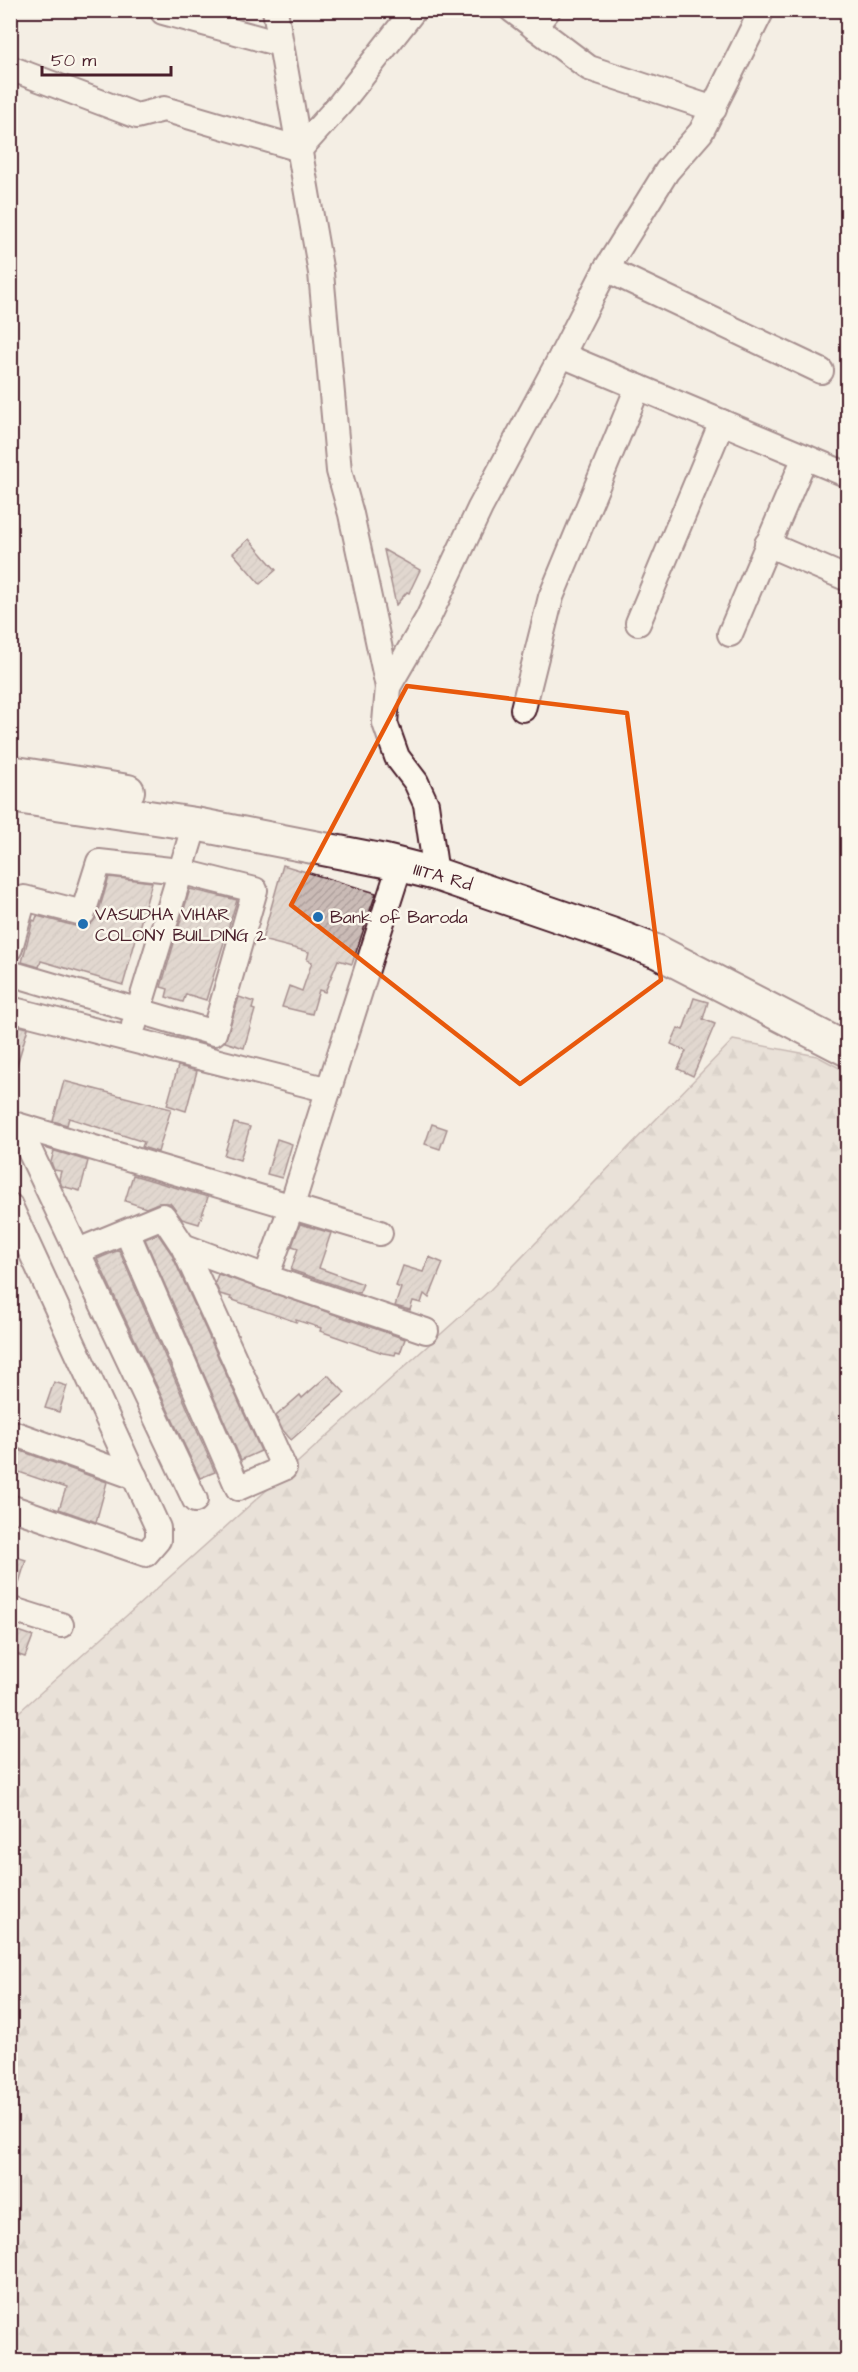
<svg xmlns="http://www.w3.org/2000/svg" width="858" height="2372" viewBox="0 0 858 2372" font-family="'Architects Daughter',sans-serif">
<defs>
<pattern id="forest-firs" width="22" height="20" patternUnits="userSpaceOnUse" patternTransform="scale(1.5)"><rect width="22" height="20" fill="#dbd0c9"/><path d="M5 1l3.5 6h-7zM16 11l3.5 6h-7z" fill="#bdb2ad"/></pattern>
<pattern id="building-hatch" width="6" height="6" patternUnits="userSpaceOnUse" patternTransform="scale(1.5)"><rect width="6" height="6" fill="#cabbb6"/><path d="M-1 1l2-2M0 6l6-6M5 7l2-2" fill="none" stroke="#afa09d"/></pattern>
</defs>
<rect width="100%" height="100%" fill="#f4eee4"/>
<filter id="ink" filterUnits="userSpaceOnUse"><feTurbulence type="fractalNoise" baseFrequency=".0167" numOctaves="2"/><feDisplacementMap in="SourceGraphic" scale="12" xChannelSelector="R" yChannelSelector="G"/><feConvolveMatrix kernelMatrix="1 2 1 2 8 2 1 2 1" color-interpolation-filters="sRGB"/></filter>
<g filter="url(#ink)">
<polygon fill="url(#forest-firs)" stroke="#92787a" stroke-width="1.5" points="733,1040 817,1056 847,1072 847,2361 11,2361 10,1720 490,1290"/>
<g fill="url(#building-hatch)" stroke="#4a1f2b" stroke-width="1.5">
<polygon points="249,539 276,570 260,584 233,553"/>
<polygon points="384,550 420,570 409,593 407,592 396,605"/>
<polygon points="283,865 376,893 352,964 338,960 325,992 319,990 312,1014 282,1007 289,986 302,991 312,962 307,960 309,952 262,940"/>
<polygon points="109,877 152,882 123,985 41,961 39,967 22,962 33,920 35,921 37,916 79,927 87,927 97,917"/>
<polygon points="190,889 237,900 206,1000 186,994 183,1002 166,997 168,989 161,987"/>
<polygon points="239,997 254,1002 252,1009 255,1010 244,1048 225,1042"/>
<polygon points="694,998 708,1002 703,1019 715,1024 693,1076 678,1069 686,1051 671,1044 678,1028 683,1030"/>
<polygon points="10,1024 28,1028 14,1075 10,1075"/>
<polygon points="178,1066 197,1071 186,1111 167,1105"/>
<polygon points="64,1081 171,1109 158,1152 142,1147 144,1142 69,1118 67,1125 53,1121"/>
<polygon points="234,1123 250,1127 240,1160 224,1155"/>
<polygon points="432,1124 447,1129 440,1149 425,1144"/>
<polygon points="277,1139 292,1144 282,1178 267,1174"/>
<polygon points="45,1148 88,1161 80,1191 62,1186 59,1179 61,1171 54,1170 51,1162 54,1151"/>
<polygon points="133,1175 208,1197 199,1224 182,1219 170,1203 158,1203 146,1208 125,1201"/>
<polygon points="300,1224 331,1233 319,1268 363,1284 359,1293 291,1270 298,1248 292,1246"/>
<polygon points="158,1234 171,1253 261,1451 241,1460 145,1239"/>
<polygon points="119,1250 215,1472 200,1478 97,1259"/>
<polygon points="429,1257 443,1263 429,1298 424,1294 421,1303 413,1301 410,1310 395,1306 401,1288 396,1286 403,1266 423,1272"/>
<polygon points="218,1274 405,1339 400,1353 396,1352 395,1355 383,1353 320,1331 321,1328 296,1320 296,1322 230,1299 231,1297 220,1294 215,1283"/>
<polygon points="328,1375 345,1393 291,1440 282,1429 276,1416 300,1395 302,1398"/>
<polygon points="54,1382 67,1386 59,1412 45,1408"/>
<polygon points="10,1447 107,1482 96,1522 59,1509 66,1488 10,1469"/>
<polygon points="10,1555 26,1560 15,1596 10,1595"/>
<polygon points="10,1628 33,1636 25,1657 10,1652"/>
</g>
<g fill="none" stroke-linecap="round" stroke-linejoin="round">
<defs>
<g id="minor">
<polyline points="275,10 321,273 339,471 351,514 388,687"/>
<polyline points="512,10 589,68 714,109"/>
<polyline points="163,12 280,44"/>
<polyline points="534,27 548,10"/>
<polyline points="10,68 137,116 164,109 300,149 341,103 414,10"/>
<polyline points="606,269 821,371"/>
<polyline points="562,355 848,475"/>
<polyline points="767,544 848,579"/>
<polyline points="638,623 722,422"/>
<polyline points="730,634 805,457"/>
<polyline points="523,709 551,597 638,387"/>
<polyline points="436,874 426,804 416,782 397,757 385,723 388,687 428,618 480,508 562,355 606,269 667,171 701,132 762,10"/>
<polyline points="10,948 24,898 83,913 99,862 179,871 255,890 214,1033 10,973"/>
<polyline points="10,1009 329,1090"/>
<polyline points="134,1025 195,824"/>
<polyline points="10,1123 380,1233"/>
<polyline points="18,1126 195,1500"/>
<polyline points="10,1206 158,1528 158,1540 146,1554 10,1507"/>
<polyline points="183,1246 266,1277 426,1331"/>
<polyline points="78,1251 163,1216 183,1246 284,1468 238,1488 127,1232"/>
<polyline points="266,1277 291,1208 400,865"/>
<polyline points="10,1432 135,1477"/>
<polyline points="10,1609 61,1625"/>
</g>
<g id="major">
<polyline points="10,772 128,791"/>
<polyline points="10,796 195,824 385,861 436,874 614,935 658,952 848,1050"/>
</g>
</defs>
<use href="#minor" stroke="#4a1f2b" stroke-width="28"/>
<use href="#major" stroke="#4a1f2b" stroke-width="36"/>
<use href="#minor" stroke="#fbf7ec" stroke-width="24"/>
<use href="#major" stroke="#fbf7ec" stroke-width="32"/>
</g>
</g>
<path d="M0 0H858V2372H0ZM407,686L627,713L661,980L520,1084L291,905Z" fill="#f4eee4" fill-opacity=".55" fill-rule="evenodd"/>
<path fill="none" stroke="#e8590c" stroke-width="4.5" stroke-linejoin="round" d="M407,686L627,713L661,980L520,1084L291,905Z"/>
<g fill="#1f6fb2" stroke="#fbf7ec" stroke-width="2">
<circle cx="318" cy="917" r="6"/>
<circle cx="83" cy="924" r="6"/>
</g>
<g text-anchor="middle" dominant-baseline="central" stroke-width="5" stroke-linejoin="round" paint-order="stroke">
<g font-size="18" fill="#4a1f2b" stroke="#fbf7ec">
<text transform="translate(443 877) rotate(16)">IIITA Rd</text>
</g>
<g font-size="18" fill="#4a1f2b" stroke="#fbf7ec" text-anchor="start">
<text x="95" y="914">VASUDHA VIHAR<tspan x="95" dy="21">COLONY BUILDING 2</tspan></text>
<text x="330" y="917">Bank of Baroda</text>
</g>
</g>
<rect width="858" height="2372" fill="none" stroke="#fbf7ec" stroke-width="36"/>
<rect x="18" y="18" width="822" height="2336" fill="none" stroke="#4a1f2b" stroke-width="2" filter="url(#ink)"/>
<path d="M42 66v9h129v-9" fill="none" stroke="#4a1f2b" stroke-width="3"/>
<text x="51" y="66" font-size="18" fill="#4a1f2b" stroke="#fbf7ec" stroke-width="4.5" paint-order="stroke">50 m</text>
</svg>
